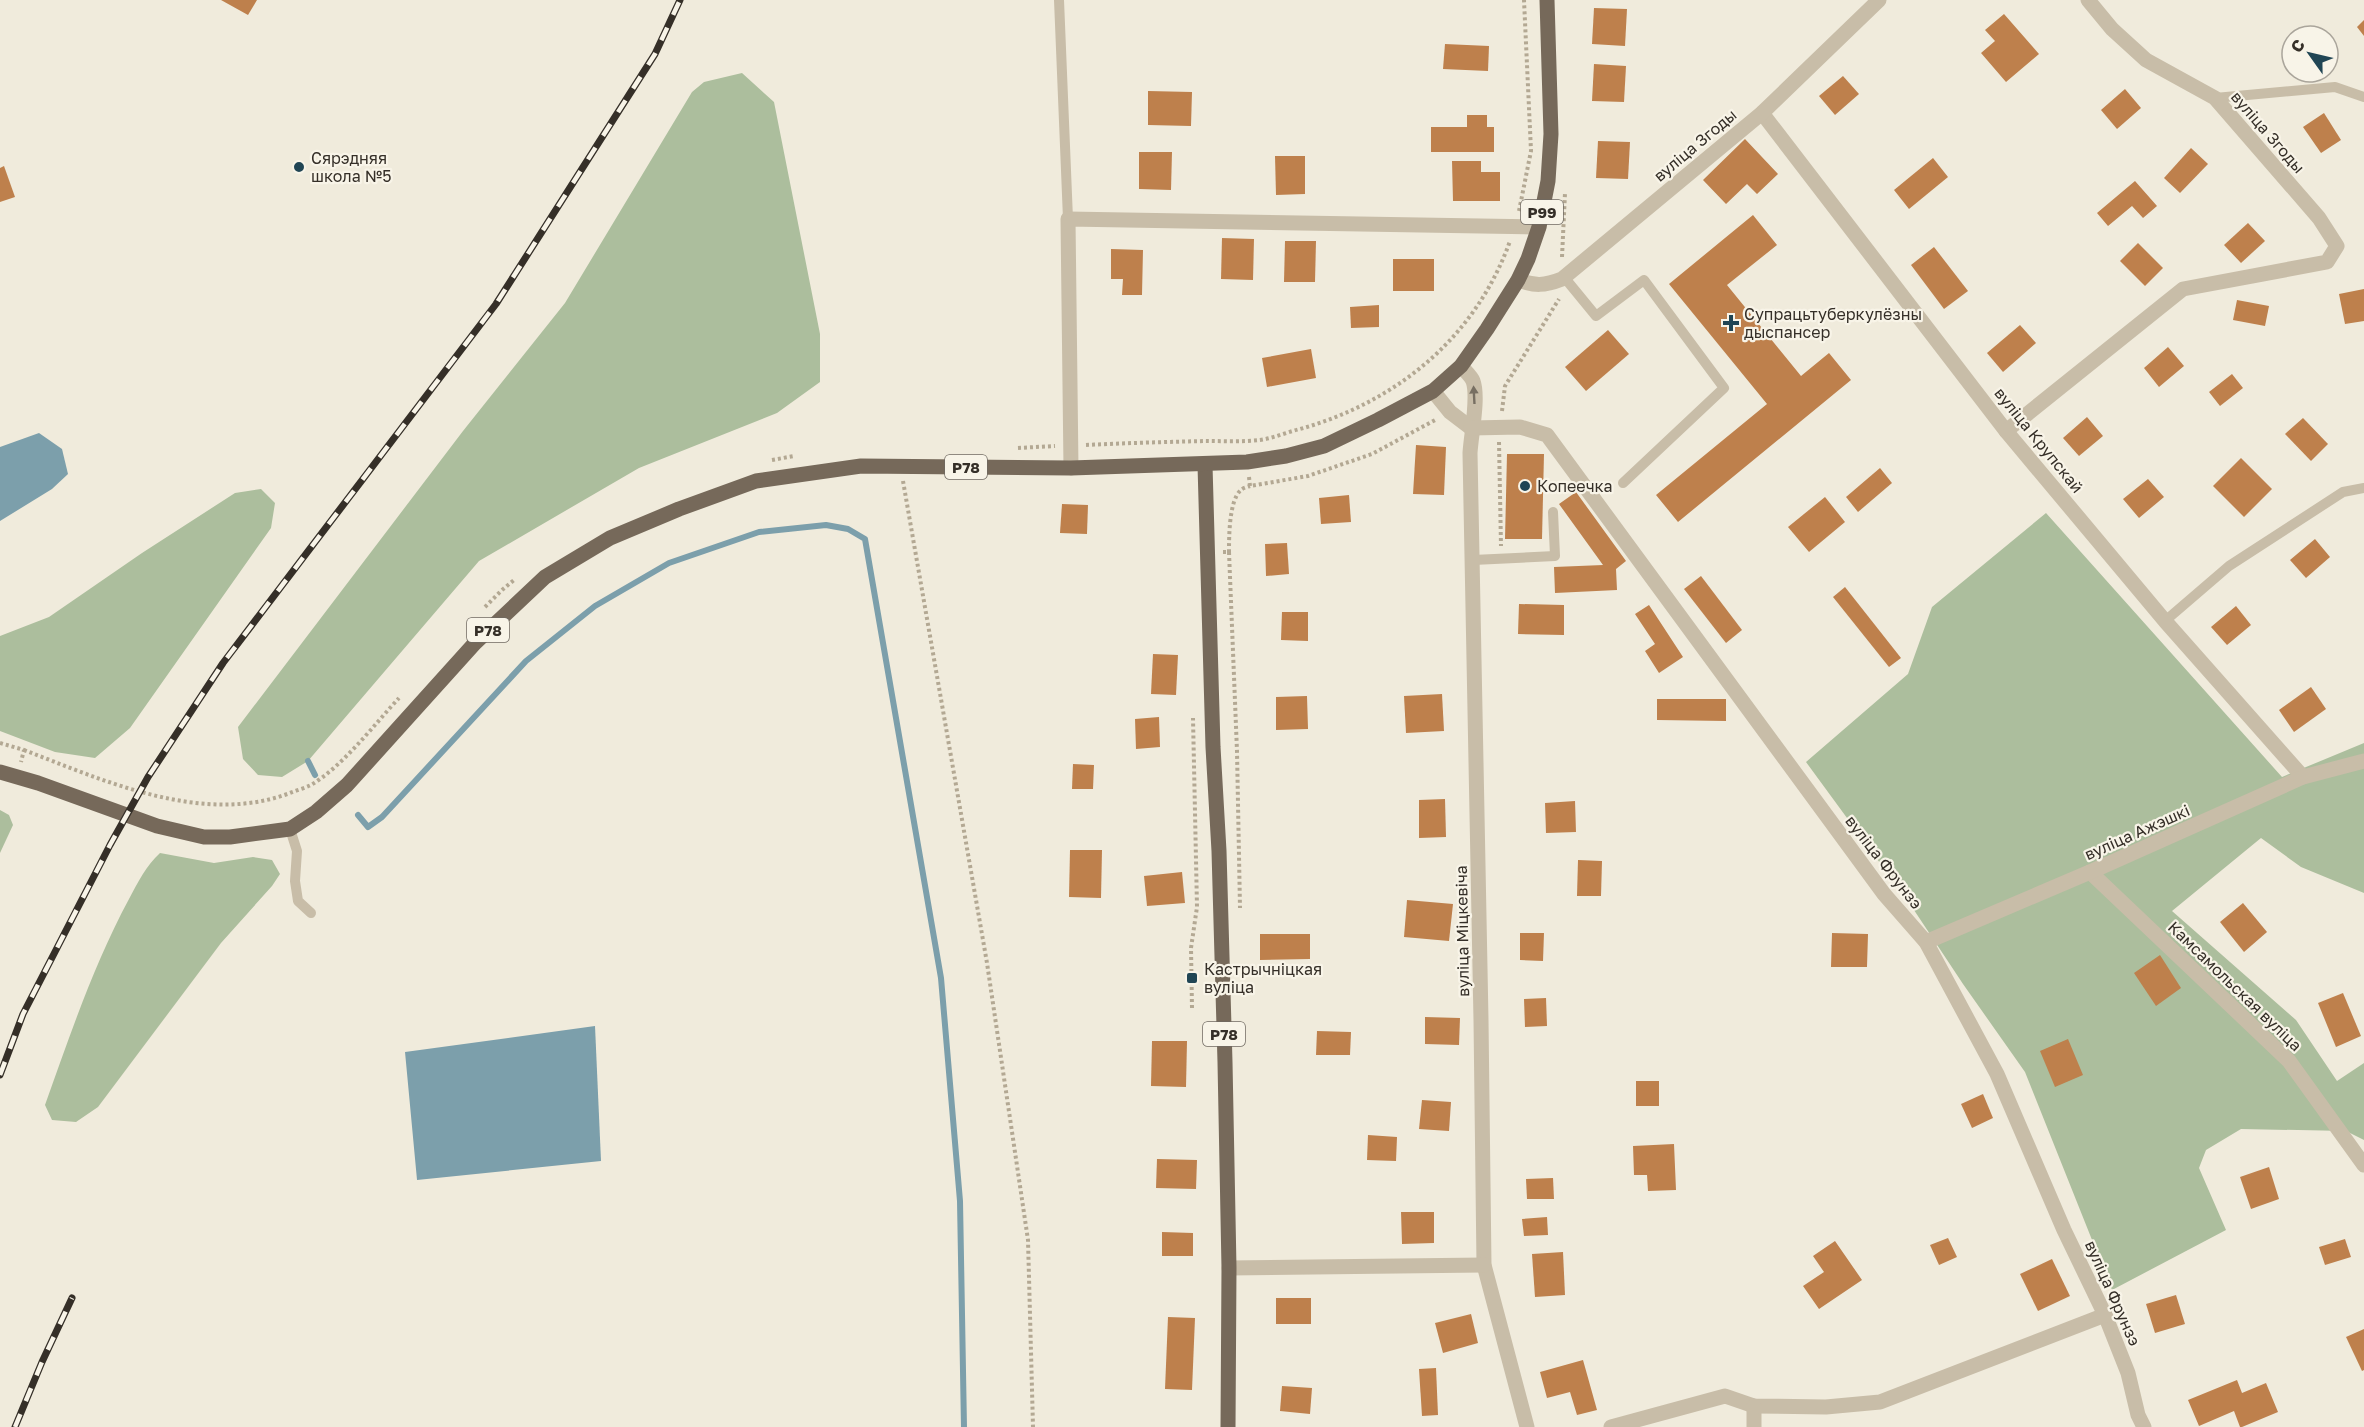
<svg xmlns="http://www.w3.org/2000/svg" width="2364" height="1427" viewBox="0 0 2364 1427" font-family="'Golos Text',sans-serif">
<rect width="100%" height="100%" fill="#f0ebdc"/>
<g fill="#acbe9d">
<polygon points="742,73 774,102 820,334 820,382 777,413 639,468 479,561 308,761 282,777 258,775 243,759 238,727 463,431 565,303 692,92 704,82"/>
<polygon points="261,489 275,503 271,528 130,728 95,758 55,752 0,731 0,636 49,617 142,553 235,493"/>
<polygon points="2046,513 2282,777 2364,743 2364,893 2301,867 2261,838 2172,911 2296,1020 2337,1081 2364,1063 2364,1140 2346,1131 2241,1129 2206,1150 2199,1168 2226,1230 2112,1290 2025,1072 1963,984 1910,904 1806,762 1908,674 1932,607"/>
<polygon points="0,810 9,815 13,825 0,853"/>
<path d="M160,853L214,863L253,857L272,860L280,874L272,886L221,943L98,1107L76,1122L52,1120L45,1105C70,1035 94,964 129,899C138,882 146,866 160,853Z"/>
</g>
<g fill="#7c9fab">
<polygon points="39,433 62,449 68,474 52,489 0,521 0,447"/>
<polygon points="595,1026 601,1161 417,1180 405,1052"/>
</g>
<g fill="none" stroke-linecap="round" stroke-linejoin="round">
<g stroke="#7c9fab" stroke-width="6">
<polyline points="308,761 315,775"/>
<polyline points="358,815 368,827 382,817 526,661 595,606 669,563 759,532 826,525 848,529 865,539 941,978 960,1201 964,1427"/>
</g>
</g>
<g fill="#be804c">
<polygon points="221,0 257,0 248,15"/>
<polygon points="1594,8 1627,9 1625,46 1592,44"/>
<polygon points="2004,14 2039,54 2006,82 1981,53 1995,41 1985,30"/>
<polygon points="2364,20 2364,36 2357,27"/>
<polygon points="1445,44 1489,46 1488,71 1443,69"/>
<polygon points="1594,64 1626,66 1624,102 1592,101"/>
<polygon points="1843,76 1859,94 1835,115 1819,96"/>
<polygon points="2125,89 2141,108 2117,129 2101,110"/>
<polygon points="1148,91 1192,92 1191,126 1148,125"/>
<polygon points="2324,113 2341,140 2321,153 2303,127"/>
<polygon points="1467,115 1487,115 1487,127 1494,127 1494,152 1431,152 1431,127 1467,127"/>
<polygon points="1745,139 1778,174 1757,194 1747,184 1726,204 1703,180"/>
<polygon points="1598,141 1630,142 1628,179 1596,178"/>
<polygon points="2191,148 2208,164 2180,193 2164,178"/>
<polygon points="1139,152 1172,152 1171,190 1139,189"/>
<polygon points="1275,156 1305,156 1305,194 1276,195"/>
<polygon points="1933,158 1948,177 1909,209 1894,190"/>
<polygon points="1452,161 1481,161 1481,172 1500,172 1500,201 1453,201"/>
<polygon points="4,166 15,197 0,202 0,168"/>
<polygon points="2135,181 2157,206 2143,218 2132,206 2108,226 2097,213"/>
<polygon points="1753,215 1777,245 1727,285 1801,376 1829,353 1851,380 1678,522 1656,495 1767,404 1669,284"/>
<polygon points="2248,223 2265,241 2241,263 2224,245"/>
<polygon points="1222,238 1254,239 1253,280 1221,279"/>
<polygon points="1285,241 1316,241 1315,282 1284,282"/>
<polygon points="2138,243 2163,268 2145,286 2120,261"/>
<polygon points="1934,247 1968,291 1944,309 1911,265"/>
<polygon points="1111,249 1143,250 1142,295 1122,295 1123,279 1111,279"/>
<rect x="1393" y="259" width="41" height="32"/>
<polygon points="2364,289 2364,321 2345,324 2339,294"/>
<polygon points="2237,300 2269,306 2265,326 2233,320"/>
<polygon points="1379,305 1379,327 1351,328 1350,307"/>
<polygon points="2020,325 2036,343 2003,372 1987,353"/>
<polygon points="1608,330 1629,354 1586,391 1565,367"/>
<polygon points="2168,347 2184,366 2159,387 2144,368"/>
<polygon points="1311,349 1316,378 1267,387 1262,358"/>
<polygon points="2232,374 2243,388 2220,406 2209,392"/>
<polygon points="2087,417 2103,436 2079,456 2063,438"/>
<polygon points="2303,418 2328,444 2311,461 2285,434"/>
<polygon points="1416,445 1446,447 1444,495 1413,494"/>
<polygon points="1507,454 1544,454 1542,539 1505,539"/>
<polygon points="2241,458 2272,489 2244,517 2213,486"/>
<polygon points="1880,468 1892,483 1858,512 1846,497"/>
<polygon points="2148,479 2164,497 2139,518 2123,499"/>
<polygon points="1576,492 1626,561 1616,569 1617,590 1555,593 1554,567 1603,565 1559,504"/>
<polygon points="1349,495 1351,522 1321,524 1319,498"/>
<polygon points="1825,497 1845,522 1809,552 1788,527"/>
<polygon points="1062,504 1088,505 1087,534 1060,533"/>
<polygon points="2315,539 2330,557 2306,578 2290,560"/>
<polygon points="1287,543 1289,574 1266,576 1265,544"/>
<polygon points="1701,576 1742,630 1726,643 1684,589"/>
<polygon points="1845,587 1901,658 1889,667 1833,597"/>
<polygon points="1519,604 1564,605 1564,635 1518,634"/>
<polygon points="1649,605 1683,657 1659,673 1645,651 1655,644 1635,614"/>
<polygon points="2236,606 2251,625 2227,645 2211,627"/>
<polygon points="1282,612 1308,612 1308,641 1281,640"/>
<polygon points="1153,654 1178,655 1176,695 1151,694"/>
<polygon points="2311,687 2326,709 2294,732 2279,710"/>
<polygon points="1442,694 1444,731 1406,733 1404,696"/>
<polygon points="1307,696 1308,729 1276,730 1276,697"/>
<polygon points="1657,699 1726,699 1726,721 1657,720"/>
<polygon points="1159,717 1160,747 1136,749 1135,719"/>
<polygon points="1073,764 1094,765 1093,789 1072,789"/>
<polygon points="1445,799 1446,837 1419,838 1419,800"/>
<polygon points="1575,801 1576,832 1546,833 1545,803"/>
<polygon points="1070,850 1102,850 1101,898 1069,897"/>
<polygon points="1578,860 1602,861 1601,896 1577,896"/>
<polygon points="1182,872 1185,903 1147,906 1144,876"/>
<polygon points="1407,900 1453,904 1449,941 1404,937"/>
<polygon points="2243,903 2267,932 2244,952 2220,922"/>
<polygon points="1520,933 1544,933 1543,961 1520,960"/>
<polygon points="1832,933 1868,934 1867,967 1831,967"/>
<polygon points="1260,934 1310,934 1310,959 1260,960"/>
<polygon points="2160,955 2181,988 2156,1006 2134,973"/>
<polygon points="2343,993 2361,1036 2336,1047 2318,1003"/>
<polygon points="1546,998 1547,1026 1525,1027 1524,999"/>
<polygon points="1425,1017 1460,1018 1459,1045 1425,1044"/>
<polygon points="1317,1031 1351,1032 1350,1055 1316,1055"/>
<polygon points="2068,1039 2083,1075 2055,1087 2040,1051"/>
<polygon points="1152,1041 1187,1041 1186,1087 1151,1086"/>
<rect x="1636" y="1081" width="23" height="25"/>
<polygon points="1983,1094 1993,1118 1972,1128 1961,1104"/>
<polygon points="1422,1100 1451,1102 1449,1131 1419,1129"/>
<polygon points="1368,1135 1397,1137 1396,1161 1367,1160"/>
<polygon points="1674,1144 1676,1190 1648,1191 1647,1175 1634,1175 1633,1146"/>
<polygon points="1157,1159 1197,1160 1196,1189 1156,1188"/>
<polygon points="2269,1167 2279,1199 2251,1209 2240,1177"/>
<polygon points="1553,1178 1554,1199 1527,1199 1526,1179"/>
<polygon points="1401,1212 1434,1212 1434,1243 1402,1244"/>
<polygon points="1547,1217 1548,1235 1524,1236 1522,1219"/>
<polygon points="1162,1232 1193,1233 1193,1256 1162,1256"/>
<polygon points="1948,1238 1957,1257 1939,1265 1930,1245"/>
<polygon points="2345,1239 2351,1257 2325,1265 2319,1247"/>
<polygon points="1835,1241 1862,1280 1819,1309 1803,1286 1824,1272 1813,1256"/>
<polygon points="1563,1252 1565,1295 1535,1297 1532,1254"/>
<polygon points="2052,1259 2070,1296 2038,1311 2020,1274"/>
<polygon points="2176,1295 2185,1324 2155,1333 2146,1304"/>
<rect x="1276" y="1298" width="35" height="26"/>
<polygon points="1471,1314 1478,1343 1443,1353 1435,1323"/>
<polygon points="1168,1317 1195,1318 1192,1390 1165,1389"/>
<polygon points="2364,1329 2364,1370 2362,1371 2346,1337"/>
<polygon points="1583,1360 1597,1410 1577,1415 1570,1392 1547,1398 1540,1372"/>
<polygon points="1436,1368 1438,1415 1422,1416 1419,1369"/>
<polygon points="2237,1380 2242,1393 2266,1383 2278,1412 2242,1427 2240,1427 2234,1411 2199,1426 2188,1400"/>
<polygon points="1282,1386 1312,1388 1310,1414 1280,1411"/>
</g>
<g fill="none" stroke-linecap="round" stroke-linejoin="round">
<g stroke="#b3a893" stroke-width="4" stroke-dasharray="3 3" stroke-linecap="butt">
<polyline points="1519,211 1531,151 1524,0"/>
<polyline points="1562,257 1565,193"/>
<polyline points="1502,411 1505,386 1559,299"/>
<polyline points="1499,442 1501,546"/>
<path d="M1086,445C1126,443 1166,442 1205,441C1223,441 1243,442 1260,440C1274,438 1287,432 1300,429C1397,402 1476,337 1510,241"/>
<polyline points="1018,448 1055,446"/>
<polyline points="772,460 794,456"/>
<polyline points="1249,477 1250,486 1308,476 1372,454 1437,419"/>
<polyline points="903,481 987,963 1028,1240 1033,1427"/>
<path d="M1223,552H1229C1229,537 1229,500 1241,490C1243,488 1247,487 1250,486"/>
<polyline points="1229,552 1237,751 1240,908"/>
<polyline points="485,607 502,590 514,580"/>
<polyline points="0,743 24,750 21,762"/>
<path d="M24,750C105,781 203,826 290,793C297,790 305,788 311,785C344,765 373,726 399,698"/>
<polyline points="1192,1008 1191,948 1197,907 1193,718"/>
</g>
<g stroke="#c8bda8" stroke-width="10">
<polyline points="1059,0 1068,219"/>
<polyline points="2215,98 2335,87 2364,97"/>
<polyline points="1564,277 1596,316 1644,280 1724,388 1623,483"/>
<polyline points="1473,560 1555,556 1553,512"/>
<polyline points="2165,621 2229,566 2343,492 2364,488"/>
<polyline points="290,829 297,851 295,881 298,901 311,913"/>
</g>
<g stroke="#c8bda8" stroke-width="15">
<polyline points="1762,113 2006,431 2165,621 2303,777"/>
<path d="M1518,280C1535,286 1544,286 1562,279L1762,113L1879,0"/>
<path d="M1461,366C1464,370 1471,376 1473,381C1479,397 1471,435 1470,453L1481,1020L1484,1265L1527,1427"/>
<polyline points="1433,391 1450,412 1471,428"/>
<polyline points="1471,428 1520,427 1547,435 1884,894 1926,942 1997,1074 2064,1230 2105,1315 2128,1373 2138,1415 2144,1427"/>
<polyline points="2006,431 2183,289 2327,262 2337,246 2319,218 2215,98 2146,60 2112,29 2088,0"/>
<polyline points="1071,468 1068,219 1539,227"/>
<polyline points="2090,872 2289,1061 2364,1165"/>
<polyline points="1926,942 2090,872 2303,777 2364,761"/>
<polyline points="1229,1268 1484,1265"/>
<polyline points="1611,1427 1725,1396 1754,1406 1826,1407 1880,1402 2105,1315"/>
<polyline points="1754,1427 1754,1406"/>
</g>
<g stroke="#76695a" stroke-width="15">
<polyline points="1205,465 1213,747 1219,851 1225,1062 1229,1268 1228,1427"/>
<polyline points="0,772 38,783 157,826 204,837 230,837 290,829 316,812 347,785 475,643 545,577 610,538 679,509 756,481 861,466 1071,468 1247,462 1286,456 1324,446 1378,420 1433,391 1461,366 1487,329 1518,280 1528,259 1539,227 1548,181 1551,134 1547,0"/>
</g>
<defs>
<g id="rail">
<polyline points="0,1075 23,1014 110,845 148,777 223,663 496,304 655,54 680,0"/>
<polyline points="15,1427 42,1362 72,1298"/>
</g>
</defs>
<use href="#rail" stroke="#352f28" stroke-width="7"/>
<use href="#rail" stroke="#f8f4e8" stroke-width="4.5" stroke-dasharray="14" stroke-linecap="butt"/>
</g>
<defs><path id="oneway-solid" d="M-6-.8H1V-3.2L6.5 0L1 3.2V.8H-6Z" transform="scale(1.5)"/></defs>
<use fill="#776f62" href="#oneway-solid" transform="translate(1474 395) rotate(-93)"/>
<g fill="#204554" stroke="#f8f4e8" stroke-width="2">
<circle cx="299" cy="167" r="6"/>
<path d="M1728 314h6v6h6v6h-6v6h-6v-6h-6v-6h6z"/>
<circle cx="1525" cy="486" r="6"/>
<rect x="1186" y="972" width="12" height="12" rx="3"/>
</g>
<g text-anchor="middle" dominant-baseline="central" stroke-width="4.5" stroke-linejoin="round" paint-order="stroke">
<g fill="#f8f4e8" stroke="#706a62" stroke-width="1.5">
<rect x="1521" y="200" width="42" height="24" rx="4.5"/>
<rect x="945" y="455" width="42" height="24" rx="4.5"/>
<rect x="467" y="618" width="42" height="24" rx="4.5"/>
<rect x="1203" y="1022" width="42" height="24" rx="4.5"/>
</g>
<g font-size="15" font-weight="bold" fill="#352f28">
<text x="1542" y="212">Р99</text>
<text x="966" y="467">Р78</text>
<text x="488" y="630">Р78</text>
<text x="1224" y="1034">Р78</text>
</g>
<g font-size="16" fill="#352f28" stroke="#f8f4e8">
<text transform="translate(2268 132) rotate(49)">вуліца Згоды</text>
<text transform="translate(1695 145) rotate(-40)">вуліца Згоды</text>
<text transform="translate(2039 440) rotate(51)">вуліца Крупскай</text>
<text transform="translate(2137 832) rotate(-24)">вуліца Ажэшкі</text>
<text transform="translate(1884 862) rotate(52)">вуліца Фрунзэ</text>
<text transform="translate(1462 931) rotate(-91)">вуліца Міцкевіча</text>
<text transform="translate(2235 986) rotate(44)">Камсамольская вуліца</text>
<text transform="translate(2113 1293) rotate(66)">вуліца Фрунзэ</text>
</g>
<g font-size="16" fill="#352f28" stroke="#f8f4e8" text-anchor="start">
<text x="311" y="158">Сярэдняя<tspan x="311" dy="18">школа №5</tspan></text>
<text x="1744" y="314">Супрацьтуберкулёзны<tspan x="1744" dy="18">дыспансер</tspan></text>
<text x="1537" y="486">Копеечка</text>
<text x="1204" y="969">Кастрычніцкая<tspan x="1204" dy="18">вуліца</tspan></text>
</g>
</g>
<g transform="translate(2310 54) rotate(304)"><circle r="28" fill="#f8f4e8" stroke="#aaa59b" stroke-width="1.5"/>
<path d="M0-4.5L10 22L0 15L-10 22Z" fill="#204554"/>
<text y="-9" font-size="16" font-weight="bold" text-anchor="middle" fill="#352f28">С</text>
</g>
</svg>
